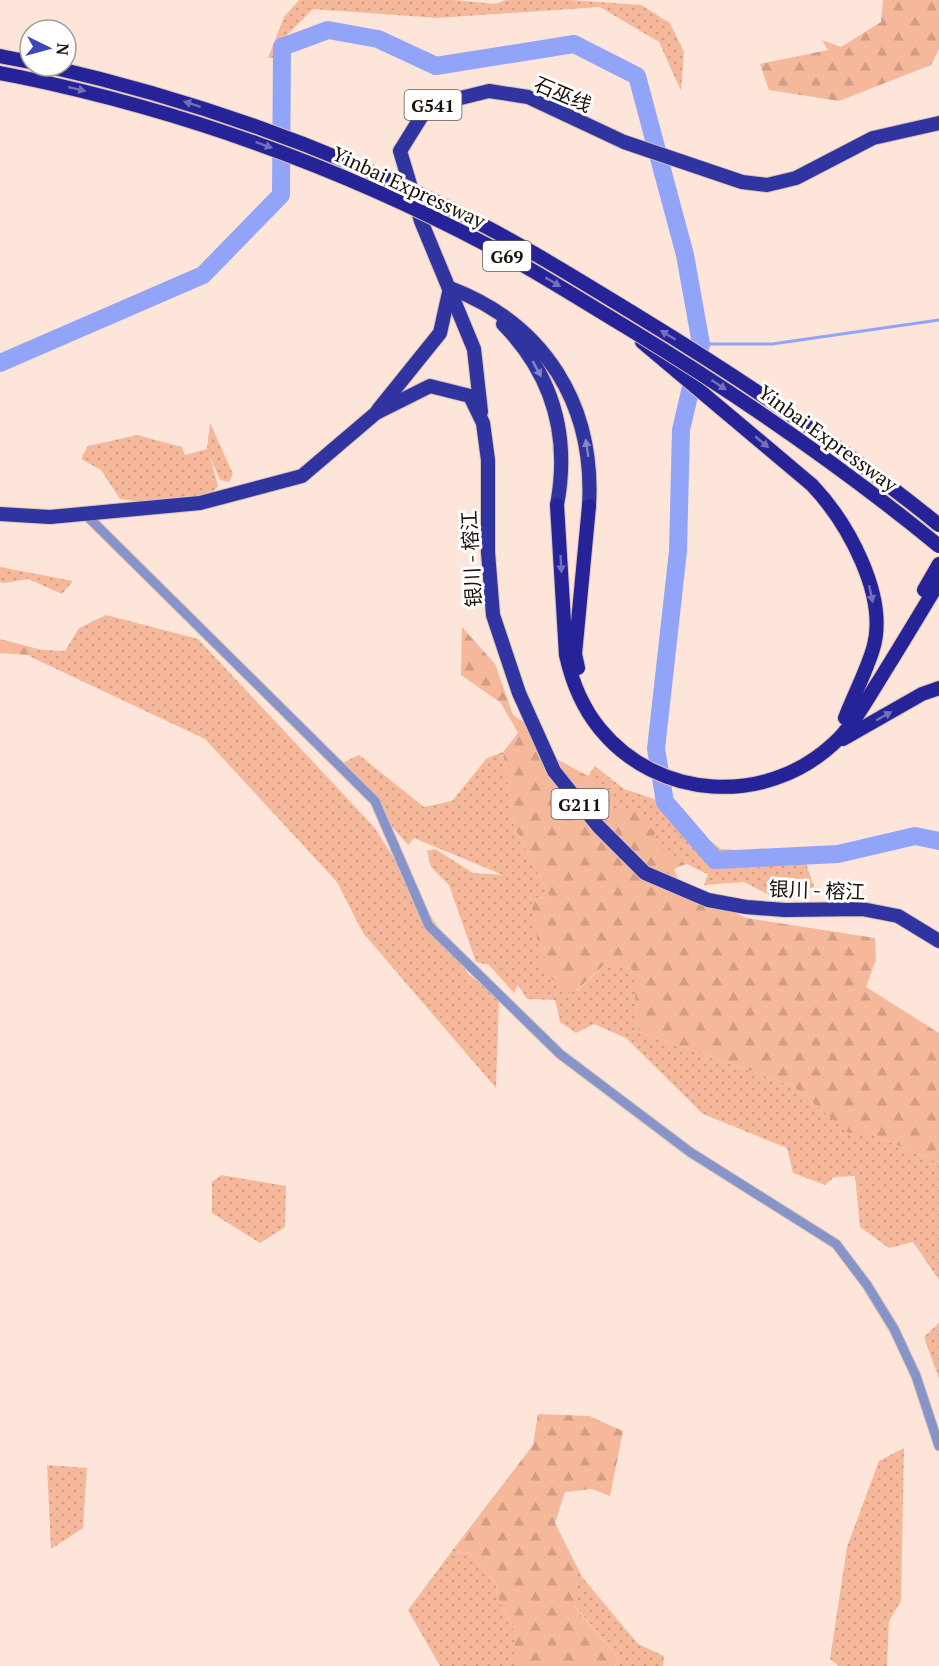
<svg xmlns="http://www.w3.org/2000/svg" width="939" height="1666" viewBox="0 0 939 1666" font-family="'PT Serif','Noto Sans SC',serif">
<defs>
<pattern id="grass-dots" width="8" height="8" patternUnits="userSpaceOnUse" patternTransform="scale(1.5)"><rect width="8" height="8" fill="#f5b89b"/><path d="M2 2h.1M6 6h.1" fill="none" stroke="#d19d84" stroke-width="1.8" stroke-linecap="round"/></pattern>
<pattern id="forest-firs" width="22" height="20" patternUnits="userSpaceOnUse" patternTransform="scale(1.5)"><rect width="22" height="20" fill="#f5b89b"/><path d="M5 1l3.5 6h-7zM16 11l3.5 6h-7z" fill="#d19d84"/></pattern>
</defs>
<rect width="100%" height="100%" fill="#fee5da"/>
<g fill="url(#grass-dots)">
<polygon points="299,0 453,0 495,4 506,0 570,0 641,5 670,23 684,52 681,91 659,42 600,7 437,18 313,9 285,37 278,58 268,58 284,17"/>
<polygon points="210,423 233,474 229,482 220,480 210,456 218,486 211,494 136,509 135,501 120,499 101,470 81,459 88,446 137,435 182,447 185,455 207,449"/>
<polygon points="0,567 73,581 62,594 28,579 4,583 0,582"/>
<polygon points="106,615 198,639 374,827 468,974 499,998 496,1088 363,933 337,882 205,739 31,657 26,649 65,651 79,628"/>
<polygon points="503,752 515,828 549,895 539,899 577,991 604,965 634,969 638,1031 793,1086 849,1132 864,1131 939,1163 939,1280 913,1242 889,1248 860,1227 855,1176 834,1177 825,1185 793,1173 787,1148 703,1114 626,1038 594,1024 576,1033 560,1022 555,1000 527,999 518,985 514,993 489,965 476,962 449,885 431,867 427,851 435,849 473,873 503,875 414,838 408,845 338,765 359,755 424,807 452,801 487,758"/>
<path d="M595,766L624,789L684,809L693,828L721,849L786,853L798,862L804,857L814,887L777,899L744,882L704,885L708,874C677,861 636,835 613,811C604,801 596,787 588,776Z"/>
<polygon points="221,1175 286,1186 285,1227 260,1243 212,1213 212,1182"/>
<polygon points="939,1323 939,1379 924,1337"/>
<polygon points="904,1448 901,1601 889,1621 887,1666 839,1666 830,1659 847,1547 879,1461"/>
<polygon points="47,1465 87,1468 83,1528 51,1549"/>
<polygon points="557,1528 582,1577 638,1644 664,1656 663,1666 615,1666 620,1660 575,1606 575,1564"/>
<polygon points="452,1551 470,1554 497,1584 496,1594 515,1633 515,1666 440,1666 408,1610"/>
</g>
<g fill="url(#forest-firs)">
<polygon points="883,0 939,0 939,49 931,65 839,101 769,90 760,64 828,50 822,40 841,47 881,22"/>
<polygon points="462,627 495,664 513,715 529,726 538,749 588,776 613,811 634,808 655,833 651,842 686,864 674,869 680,885 746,918 875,938 876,960 866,987 939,1033 939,1163 864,1131 849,1133 793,1086 638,1031 633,969 604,965 576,991 568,993 542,970 530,893 539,899 549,895 515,828 503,752 518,733 501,703 461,675"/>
<polygon points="0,639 42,650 27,649 30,655 0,653"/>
<polygon points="538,1414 589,1416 623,1431 610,1496 592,1489 565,1492 555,1523 582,1577 575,1565 575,1607 620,1660 615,1666 515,1666 515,1633 496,1594 497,1584 470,1554 452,1551 533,1445"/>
</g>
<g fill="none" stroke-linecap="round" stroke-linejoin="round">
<polyline stroke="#92a4f8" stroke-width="3" points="701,344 772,344 939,320"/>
<polyline stroke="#92a4f8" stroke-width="18" points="0,363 203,275 281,195 282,47 328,30 378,39 436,66 574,44 637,76 685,255 701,344 681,430 678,551 656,749 665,802 715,860 838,854 915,836 939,841"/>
<defs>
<polyline id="tertiary" points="85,514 375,801 429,926 560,1054 690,1152 836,1244 867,1285 894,1329 916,1376 939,1446"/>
<g id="trunk">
<path d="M450,288C545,324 595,405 589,506"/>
<path d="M503,324C553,375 570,436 557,505"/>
<polyline points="378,410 440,333 450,288"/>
<polyline points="481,412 474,349 421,221 400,151 428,106 489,91 528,97 624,142 742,182 767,185 796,178 873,138 939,123"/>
<polyline points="0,514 50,517 200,503 302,476 376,413 430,386 470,396 483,423 488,460 488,552 493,615 519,693 554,771 598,826 645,873 708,900 746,907 785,910 862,909 898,916 939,941"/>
</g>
<g id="motorway">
<polyline points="0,56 30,62"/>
<polyline points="0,73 20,77"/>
<path d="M642,342L812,485C847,522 889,596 873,649C866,672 854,695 845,718"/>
<path d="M557,505L566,655C572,682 582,707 600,729C658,800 765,806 832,745C850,729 862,708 875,687C897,652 918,617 939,582"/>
<polyline points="924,590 939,564"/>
<polyline points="578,668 575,654 589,506"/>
<polyline points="843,739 922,694 939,688"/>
</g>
</defs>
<use href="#tertiary" stroke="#dac3b9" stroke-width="11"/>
<use href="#trunk" stroke="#dac3b9" stroke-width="16"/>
<use href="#motorway" stroke="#dac3b9" stroke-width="16"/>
<use href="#tertiary" stroke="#8794ca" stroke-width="9"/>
<use href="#trunk" stroke="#3034a0" stroke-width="14"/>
<use href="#motorway" stroke="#262298" stroke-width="14"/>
<defs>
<g id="motorway-bridge">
<path d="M47,66C188,98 324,146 453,210C517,241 577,279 638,316C743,380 844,448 939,525"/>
<path d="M20,77C184,111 342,168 491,247C537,272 581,300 626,327C735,393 840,465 939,546"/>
</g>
</defs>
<use href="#motorway-bridge" stroke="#dac3b9" stroke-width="16" stroke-linecap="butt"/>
<use href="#motorway-bridge" stroke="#262298" stroke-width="14"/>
</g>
<defs><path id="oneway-solid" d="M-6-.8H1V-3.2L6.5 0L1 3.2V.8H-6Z" transform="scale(1.5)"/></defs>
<g fill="#726fbc">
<use href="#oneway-solid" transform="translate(77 89) rotate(13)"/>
<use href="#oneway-solid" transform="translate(192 104) rotate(-162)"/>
<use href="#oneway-solid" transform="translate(264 145) rotate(20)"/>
<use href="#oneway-solid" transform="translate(553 282) rotate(31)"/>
<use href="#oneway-solid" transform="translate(668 335) rotate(-149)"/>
<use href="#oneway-solid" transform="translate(719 385) rotate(33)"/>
<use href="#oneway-solid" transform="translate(762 442) rotate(40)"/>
<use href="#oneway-solid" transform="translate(561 564) rotate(87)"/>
<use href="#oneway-solid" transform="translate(871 594) rotate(78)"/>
<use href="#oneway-solid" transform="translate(884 716) rotate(-29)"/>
</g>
<g fill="#8385c6">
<use href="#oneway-solid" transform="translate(537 369) rotate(61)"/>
<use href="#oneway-solid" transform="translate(587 448) rotate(-99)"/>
</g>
<g text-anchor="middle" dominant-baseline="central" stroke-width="6" stroke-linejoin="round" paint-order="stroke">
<g fill="#fff" stroke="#605855" stroke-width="1.5">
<rect x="404.5" y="90" width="57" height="30" rx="4.5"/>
<rect x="483" y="241" width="48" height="30" rx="4.5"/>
<rect x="551.5" y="789" width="57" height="30" rx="4.5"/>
</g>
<g font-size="18" font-weight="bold" fill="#1c110c">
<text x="433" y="105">G541</text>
<text x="507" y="256">G69</text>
<text x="580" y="804">G211</text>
</g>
<g font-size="20" fill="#1c110c" stroke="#fff">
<text transform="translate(563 94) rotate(23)">石巫线</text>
<text transform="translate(409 187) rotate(25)">Yinbai Expressway</text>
<text transform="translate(828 438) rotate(36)">Yinbai Expressway</text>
<text transform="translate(471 559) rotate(-93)">银川 - 榕江</text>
<text transform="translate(817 890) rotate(2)">银川 - 榕江</text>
</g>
</g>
<g transform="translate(48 48) rotate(95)"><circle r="28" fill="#ffffff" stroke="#a4a09e" stroke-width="1.5"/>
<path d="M0-4.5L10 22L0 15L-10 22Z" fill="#3d45b9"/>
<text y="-9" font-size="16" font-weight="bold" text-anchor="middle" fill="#1c110c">N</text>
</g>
</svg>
